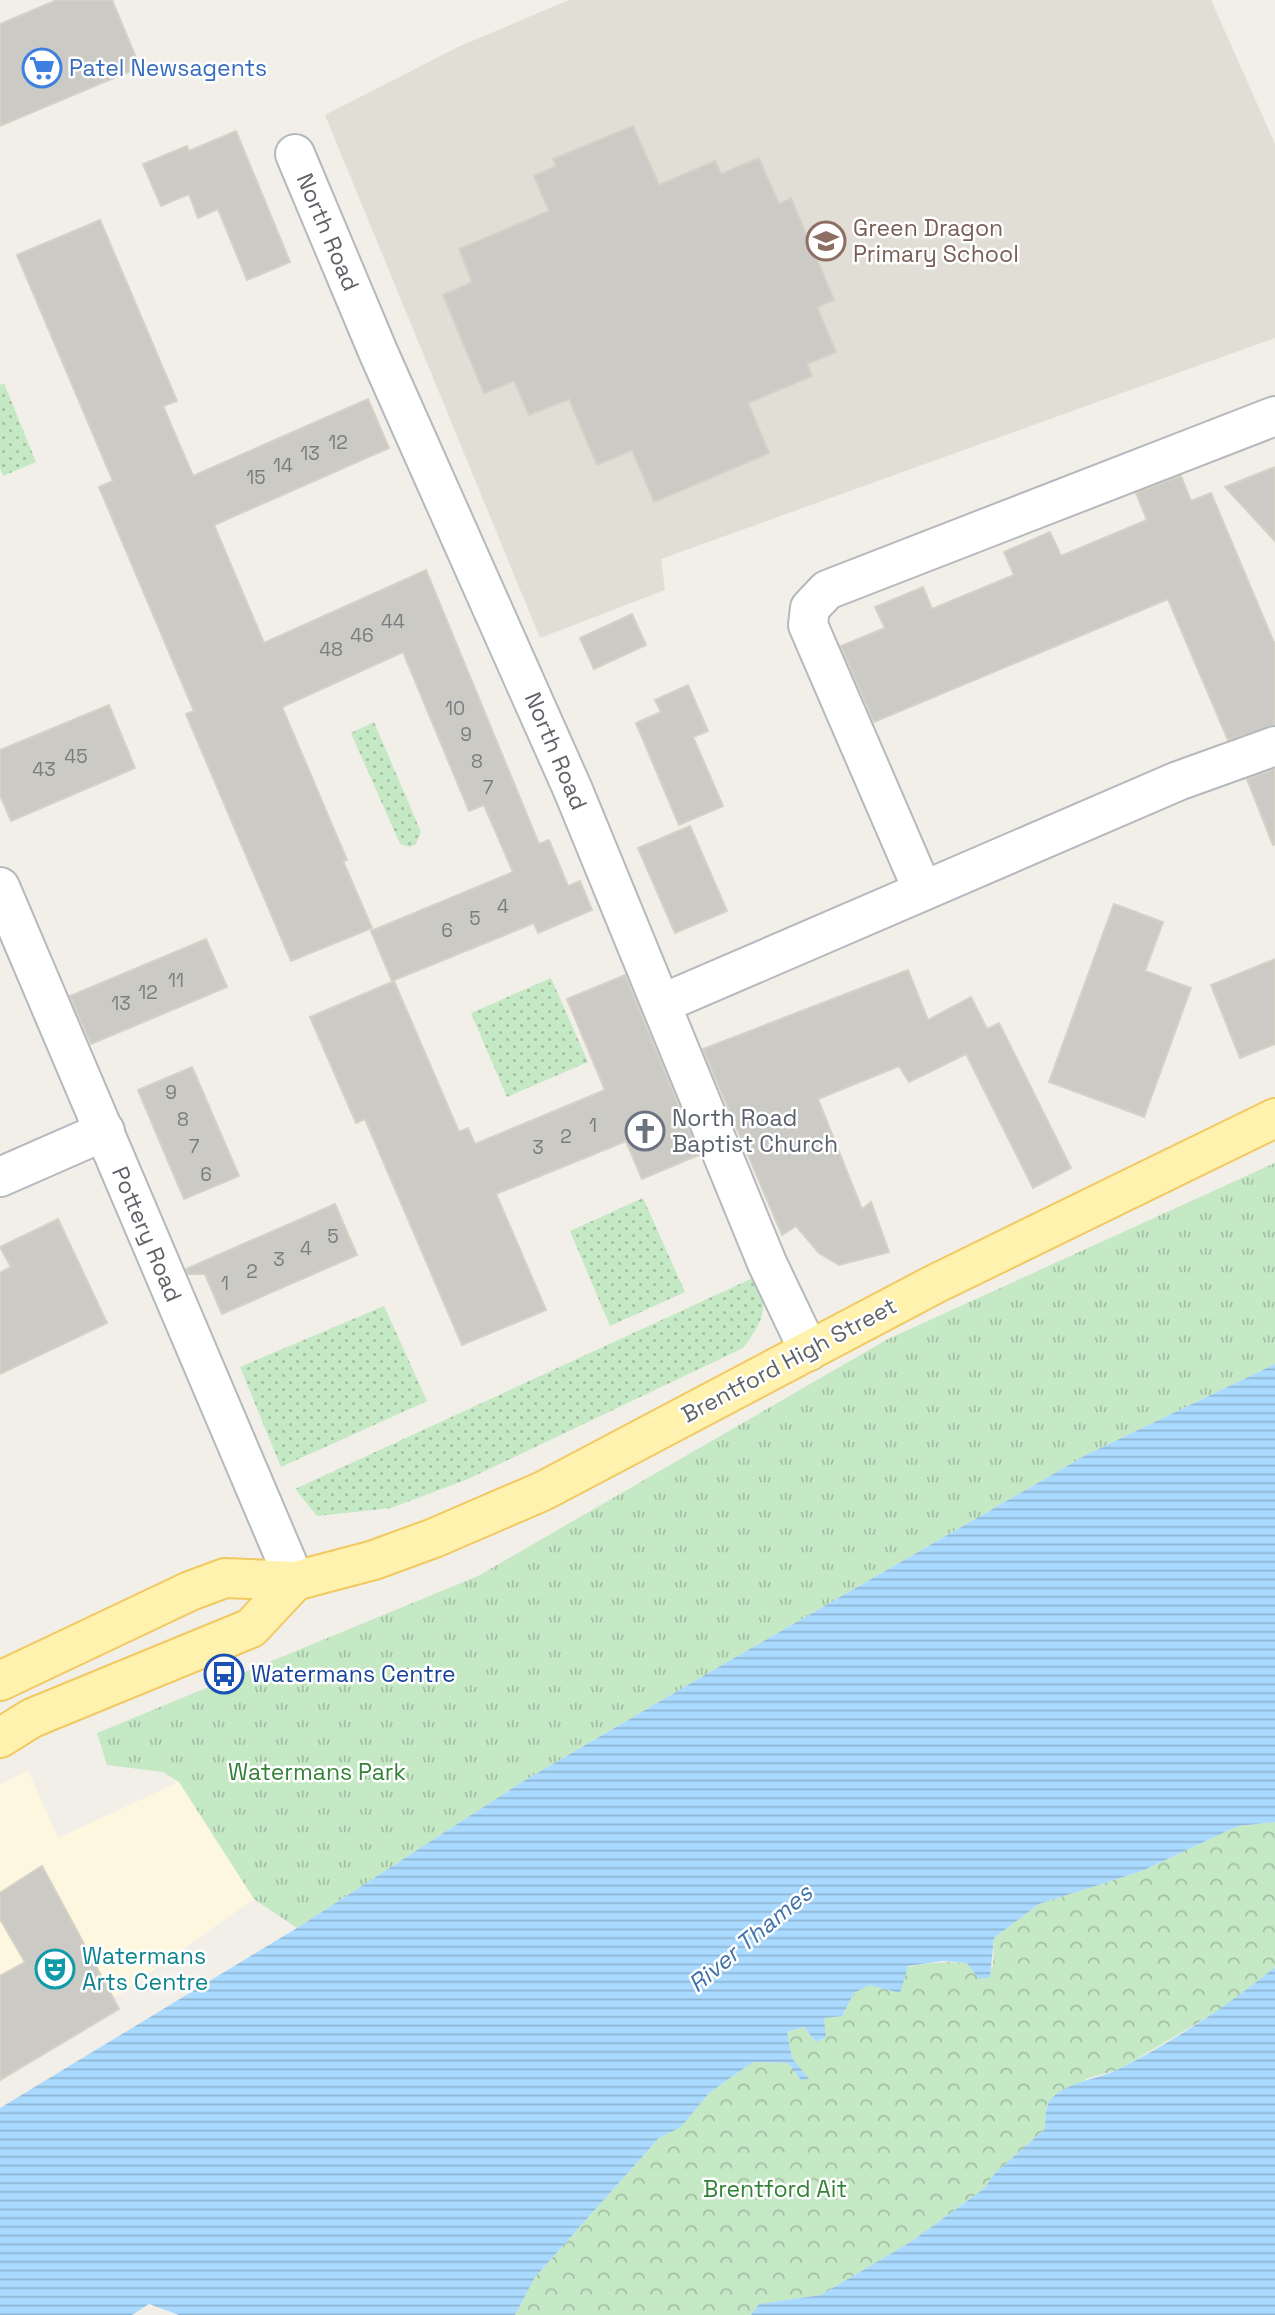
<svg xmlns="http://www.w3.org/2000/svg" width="1275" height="2315" viewBox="0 0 1275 2315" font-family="'Space Grotesk',sans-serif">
<defs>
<pattern id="grass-dots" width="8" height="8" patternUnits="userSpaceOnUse" patternTransform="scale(1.75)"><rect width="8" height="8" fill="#c5e8c5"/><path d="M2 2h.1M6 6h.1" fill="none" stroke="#a3c0a4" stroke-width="1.8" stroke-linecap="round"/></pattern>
<pattern id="forest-crowns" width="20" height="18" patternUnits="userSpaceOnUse" patternTransform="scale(1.75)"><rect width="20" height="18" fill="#c5e8c5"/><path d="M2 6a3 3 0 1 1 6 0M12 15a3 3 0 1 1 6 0" fill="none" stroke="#a3c0a4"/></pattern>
<pattern id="park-tufts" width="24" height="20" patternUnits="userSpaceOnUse" patternTransform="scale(1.75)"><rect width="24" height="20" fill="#c5e8c5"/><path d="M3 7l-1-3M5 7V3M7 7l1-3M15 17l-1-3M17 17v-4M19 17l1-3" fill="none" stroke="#a3c0a4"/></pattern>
<pattern id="water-rules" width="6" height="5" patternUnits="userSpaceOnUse" patternTransform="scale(1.75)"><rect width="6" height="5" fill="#aadaff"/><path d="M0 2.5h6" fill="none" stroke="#8eb4d2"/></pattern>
</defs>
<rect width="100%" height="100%" fill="#f1efe8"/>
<polygon fill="#fef7e0" points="28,1770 58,1838 179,1782 254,1899 0,2078 0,1785"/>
<polygon fill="#e1ded6" points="569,0 1211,0 1275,144 1275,338 661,559 665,590 540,638 325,115 458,47"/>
<g fill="url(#grass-dots)">
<polygon points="4,383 36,462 3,476 0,468 0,385"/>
<polygon points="374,722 421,832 416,844 410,847 400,844 351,733"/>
<polygon points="551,978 588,1062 507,1097 471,1013"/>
<polygon points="643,1198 685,1292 610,1326 570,1231"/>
<path d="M755,1277C770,1309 763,1321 743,1348L468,1479L391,1508L317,1516L295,1489Z"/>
<polygon points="384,1306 427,1401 281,1467 240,1367"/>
</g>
<path fill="url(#forest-crowns)" d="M1275,1822V1967L1231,2003L1118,2070L1088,2078L1047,2104L1045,2129L995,2173L985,2188L912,2241L821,2295L760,2304L751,2315H515L535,2277L659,2138L681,2127L709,2093L753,2062L788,2063L801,2080L808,2079L792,2058L786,2032L804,2027L816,2042L826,2037L823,2017L842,2016C846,2009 850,1997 856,1992C885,1967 931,1960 967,1963L979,1978L993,1966L994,1938L1039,1904L1142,1871L1238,1826Z"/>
<polygon fill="url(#park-tufts)" points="1275,1163 1275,1364 1086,1455 717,1668 522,1782 297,1928 254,1899 179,1782 163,1772 107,1765 97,1733 478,1576 888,1339"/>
<g fill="url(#water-rules)">
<polygon points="1275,1364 1275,1822 1238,1826 1142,1871 1039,1904 994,1938 990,1977 979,1979 967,1963 943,1961 908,1966 900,1993 869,1985 854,1993 842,2016 824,2018 826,2037 816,2042 804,2027 787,2032 792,2058 809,2079 801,2080 788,2063 753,2062 709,2093 681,2127 659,2138 535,2277 515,2315 179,2315 149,2304 132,2315 0,2315 0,2108 297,1928 522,1782 717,1668 1086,1455"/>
<path d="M1275,1967V2315H751L759,2304L821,2295L912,2241L985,2188L995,2173L1045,2129C1046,2119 1044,2106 1052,2098C1071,2080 1098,2080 1121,2068C1175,2040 1228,2006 1275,1967Z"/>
</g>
<g fill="#cccac5" stroke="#d6d1c6" stroke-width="2">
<polygon points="57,0 112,0 140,67 0,126 0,24"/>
<polygon points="633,126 659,185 715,161 721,174 759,158 779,204 791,198 834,300 817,307 836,352 807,364 812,376 748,403 769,453 654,502 632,450 597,465 569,399 529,415 514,381 484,393 443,295 472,282 459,249 549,211 534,176 556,166 553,159"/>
<polygon points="236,131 290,262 247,280 218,209 198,218 189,194 161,206 143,164 187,146 189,151"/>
<polygon points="100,220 177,401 163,406 193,476 368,399 389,448 214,525 264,643 426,570 539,844 549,840 568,886 580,881 592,910 538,933 534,923 392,981 371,931 513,872 484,805 469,811 403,652 282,707 347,860 343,861 372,928 291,961 186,714 194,711 99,487 113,481 17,255"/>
<polygon points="1275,467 1275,541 1225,487"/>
<polygon points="1181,476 1191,501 1211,493 1275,645 1275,725 1228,740 1168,599 874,722 841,646 885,628 875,607 923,587 932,609 1014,575 1004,552 1050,532 1061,556 1147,520 1136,493"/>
<polygon points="632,614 646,645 594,669 580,638"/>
<polygon points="688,685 708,731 693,737 723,806 679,825 636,723 661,712 655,700"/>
<polygon points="109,705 135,768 11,821 0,795 0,750"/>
<polygon points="1275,769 1275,844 1273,845 1247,779"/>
<polygon points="690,826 727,911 675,933 638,848"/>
<polygon points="1114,904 1163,922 1145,971 1191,988 1144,1117 1049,1082"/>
<polygon points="206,939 227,987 91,1044 70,996"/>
<polygon points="1275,959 1275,1044 1240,1058 1211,985"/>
<polygon points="908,970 928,1020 971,997 987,1029 999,1023 1071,1168 1033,1188 966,1054 909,1082 899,1066 818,1099 862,1209 871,1202 889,1252 839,1265 819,1253 796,1226 782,1235 703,1049"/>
<polygon points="625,975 699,1155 642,1179 626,1141 496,1194 546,1310 462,1345 365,1119 356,1123 310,1017 394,981 459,1132 468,1128 475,1144 605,1090 567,999"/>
<polygon points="192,1067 239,1176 184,1199 138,1090"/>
<polygon points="335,1204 357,1255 222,1314 205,1274 188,1274 186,1269"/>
<polygon points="58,1219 107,1323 0,1374 0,1273 11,1267 0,1247"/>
<polygon points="42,1866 119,2009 0,2080 0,1976 25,1962 0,1919 0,1893"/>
</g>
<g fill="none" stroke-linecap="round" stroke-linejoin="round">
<defs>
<g id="minor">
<polyline points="295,154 379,354 573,790 767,1263 809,1351"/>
<polyline points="0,887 295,1581"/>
<polyline points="923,891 808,625 810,608 827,590 1275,416"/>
<polyline points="661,1004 1178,781 1275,746"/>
<polyline points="0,1177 105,1131"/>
</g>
<g id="primary">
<polyline points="0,1681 190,1591 225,1578 295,1581 374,1560 434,1538 543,1491 935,1284 1275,1118"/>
<polyline points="0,1738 32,1718 251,1628 295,1581"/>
</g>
</defs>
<use href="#minor" stroke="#b5b8bc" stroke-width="42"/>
<use href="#primary" stroke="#f2c960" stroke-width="42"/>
<use href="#minor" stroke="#fff" stroke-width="38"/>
<use href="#primary" stroke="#fff2af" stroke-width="38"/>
</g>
<defs>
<symbol id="supermarket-ring" viewBox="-11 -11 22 22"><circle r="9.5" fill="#fff" stroke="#3f7fe0" stroke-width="1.5"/><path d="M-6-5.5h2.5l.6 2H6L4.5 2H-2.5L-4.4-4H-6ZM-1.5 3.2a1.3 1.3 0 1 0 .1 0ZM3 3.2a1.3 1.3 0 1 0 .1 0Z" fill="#3f7fe0"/></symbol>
<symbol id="school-ring" viewBox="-11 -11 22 22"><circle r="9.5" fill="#fff" stroke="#8d6e63" stroke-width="1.5"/><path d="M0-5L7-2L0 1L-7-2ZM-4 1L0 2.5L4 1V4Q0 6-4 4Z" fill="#8d6e63"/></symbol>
<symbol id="church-ring" viewBox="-11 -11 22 22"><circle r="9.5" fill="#fff" stroke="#6b7280" stroke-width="1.5"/><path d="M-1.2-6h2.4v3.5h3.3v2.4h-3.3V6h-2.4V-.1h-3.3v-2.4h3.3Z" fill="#6b7280"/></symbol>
<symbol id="bus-ring" viewBox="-11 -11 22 22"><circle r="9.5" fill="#fff" stroke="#1a4fb4" stroke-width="1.5"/><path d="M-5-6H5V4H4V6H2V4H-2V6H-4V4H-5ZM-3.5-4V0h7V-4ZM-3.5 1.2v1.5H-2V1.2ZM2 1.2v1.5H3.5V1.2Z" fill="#1a4fb4"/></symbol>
<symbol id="theatre-ring" viewBox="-11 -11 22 22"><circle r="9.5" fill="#fff" stroke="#0f9aa8" stroke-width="1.5"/><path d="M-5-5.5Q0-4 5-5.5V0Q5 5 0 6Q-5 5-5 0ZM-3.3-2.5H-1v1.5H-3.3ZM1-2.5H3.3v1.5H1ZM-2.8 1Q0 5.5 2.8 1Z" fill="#0f9aa8"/></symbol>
</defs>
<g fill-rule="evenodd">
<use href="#supermarket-ring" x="20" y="46" width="44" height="44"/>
<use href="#school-ring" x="804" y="219" width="44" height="44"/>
<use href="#church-ring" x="623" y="1109" width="44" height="44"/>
<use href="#bus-ring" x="202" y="1652" width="44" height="44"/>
<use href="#theatre-ring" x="33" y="1947" width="44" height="44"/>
</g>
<g text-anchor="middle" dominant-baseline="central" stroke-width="5" stroke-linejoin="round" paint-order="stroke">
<g font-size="19" fill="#7a7d7f">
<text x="338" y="442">12</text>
<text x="310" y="453">13</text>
<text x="283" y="465">14</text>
<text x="256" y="477">15</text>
<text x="393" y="621">44</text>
<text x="362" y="635">46</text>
<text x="331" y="649">48</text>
<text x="455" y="708">10</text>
<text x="466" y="734">9</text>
<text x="76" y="756">45</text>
<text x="477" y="761">8</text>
<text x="44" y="769">43</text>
<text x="488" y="787">7</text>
<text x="503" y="906">4</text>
<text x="475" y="918">5</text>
<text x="447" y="930">6</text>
<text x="176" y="980">11</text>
<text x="148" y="992">12</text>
<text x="121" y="1003">13</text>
<text x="171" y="1092">9</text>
<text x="183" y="1119">8</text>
<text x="593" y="1125">1</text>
<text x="566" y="1136">2</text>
<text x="194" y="1146">7</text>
<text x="538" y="1147">3</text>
<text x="206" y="1174">6</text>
<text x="333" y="1236">5</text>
<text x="306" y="1248">4</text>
<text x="279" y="1259">3</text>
<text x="252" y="1271">2</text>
<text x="225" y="1283">1</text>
</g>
<g font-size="23" fill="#366cbe" stroke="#fff" text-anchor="start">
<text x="69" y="68">Patel Newsagents</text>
</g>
<g font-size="23" fill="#785e54" stroke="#fff" text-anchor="start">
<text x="853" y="228">Green Dragon<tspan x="853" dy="26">Primary School</tspan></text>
</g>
<g font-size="23" fill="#5f6368" stroke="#fff">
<text transform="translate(328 232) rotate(67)">North Road</text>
<text transform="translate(556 751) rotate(67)">North Road</text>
<text transform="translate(147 1234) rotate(67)">Pottery Road</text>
<text transform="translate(789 1360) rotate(-28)">Brentford High Street</text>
</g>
<g font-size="23" fill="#5b616d" stroke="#fff" text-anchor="start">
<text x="672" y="1118">North Road<tspan x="672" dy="26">Baptist Church</tspan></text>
</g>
<g font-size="23" fill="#164399" stroke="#fff" text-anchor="start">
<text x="251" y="1674">Watermans Centre</text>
</g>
<g font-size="23" fill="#348238" stroke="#fff">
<text x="317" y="1772">Watermans Park</text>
<text x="775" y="2189">Brentford Ait</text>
</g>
<g font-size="23" fill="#0d838f" stroke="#fff" text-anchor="start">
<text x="82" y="1956">Watermans<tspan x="82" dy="26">Arts Centre</tspan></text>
</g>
<g font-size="24" font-style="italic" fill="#4174aa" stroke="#fff">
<text transform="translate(750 1938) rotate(-40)">River Thames</text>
</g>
</g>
</svg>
